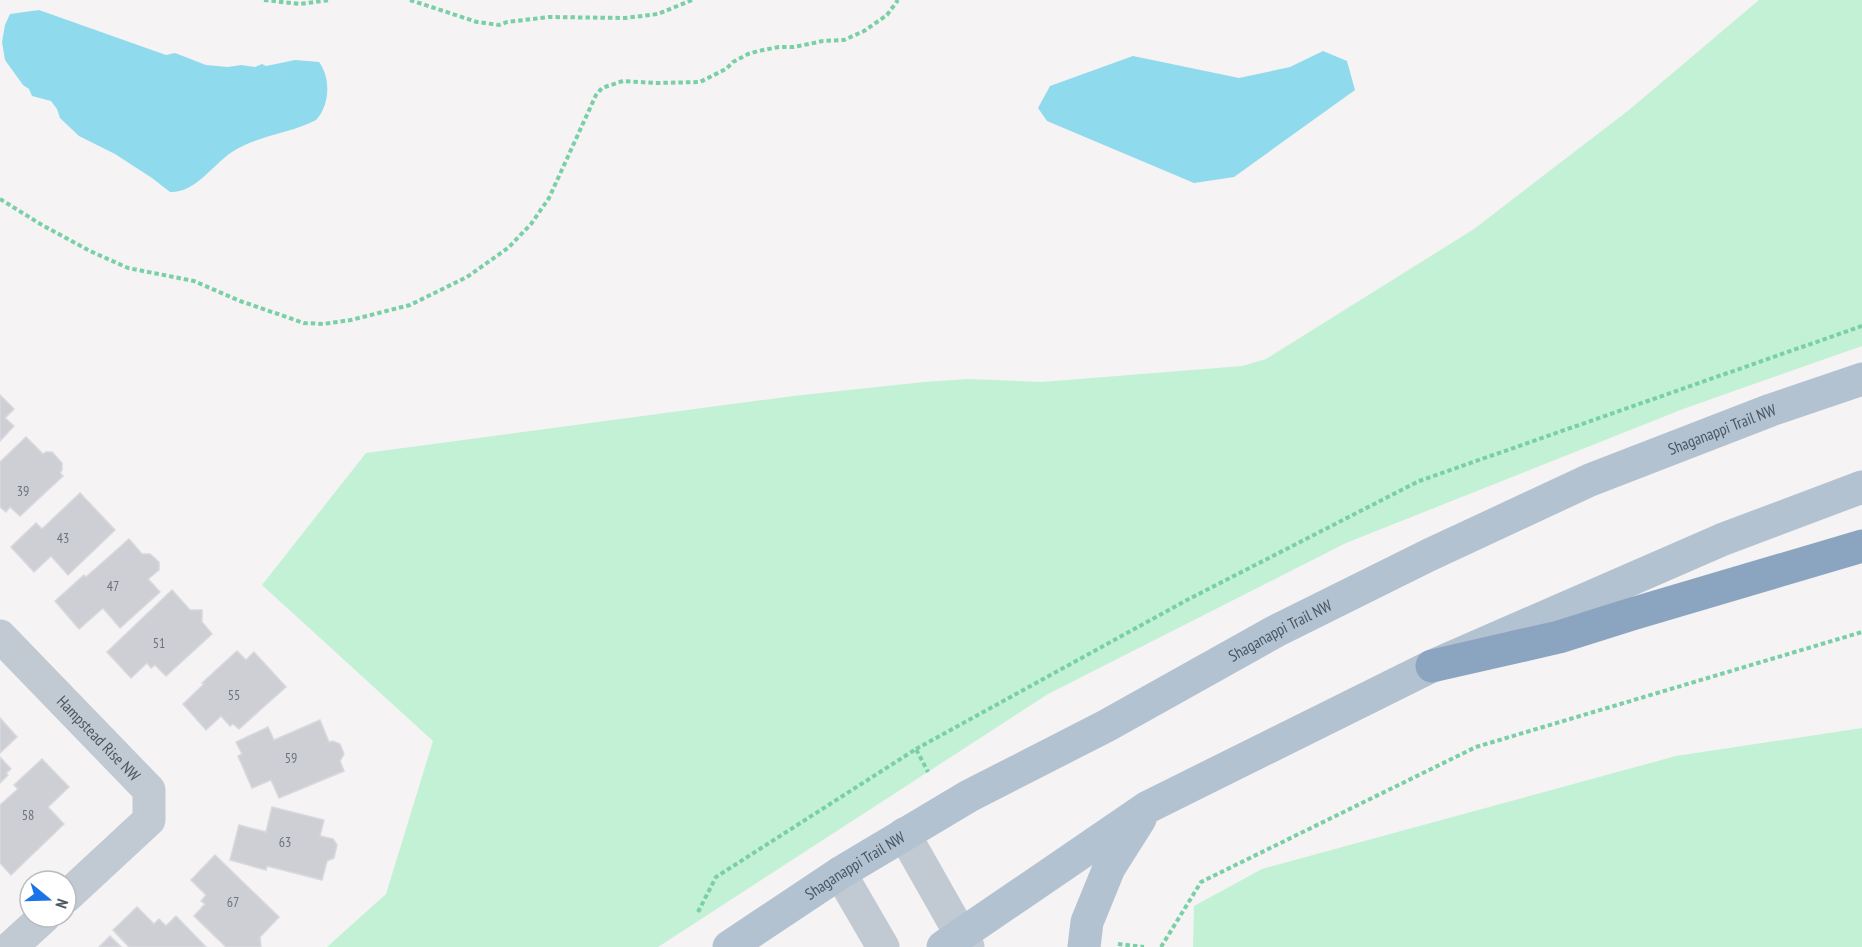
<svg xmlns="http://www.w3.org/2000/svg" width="1862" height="947" viewBox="0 0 1862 947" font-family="'PT Sans Narrow',sans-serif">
<rect width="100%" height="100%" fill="#f5f3f3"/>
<g fill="#c3f1d5">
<polygon points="1759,0 1862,0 1862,346 1683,409 1346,543 1048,694 658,947 327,947 386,894 433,741 262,585 366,453 793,396 924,382 969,379 1042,382 1242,366 1266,359 1474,229 1629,110"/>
<polygon points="1862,728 1862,947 1193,947 1194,906 1262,869 1676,756"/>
</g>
<g fill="#90daee">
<path d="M39,10L166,55L175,53L206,65L228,67L241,65L255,67L262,64L266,66L295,60L319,62C331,78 330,105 316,120C289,134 258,135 232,152C212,165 196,193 170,192L152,178L115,154L79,136L60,118L57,109L51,101L32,96L29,89L23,85L5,60L2,42L5,25L10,14Z"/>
<polygon points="1323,51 1347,61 1355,90 1234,177 1194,183 1047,121 1038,108 1050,86 1133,56 1239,78 1290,67"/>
</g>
<g fill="#cdcfd5" stroke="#d7d9de" stroke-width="1.5">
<polygon points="0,395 14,409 5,418 14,426 0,441"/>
<polygon points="26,437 43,454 46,452 52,452 62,463 62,470 60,473 63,476 20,516 10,507 6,512 0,507 0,462"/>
<polygon points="80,493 115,530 68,575 51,556 34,572 11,547 36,523 42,529"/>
<polygon points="129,539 142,554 150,554 159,562 159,570 148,579 160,592 120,628 103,608 79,629 55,601 84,575 86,577"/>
<polygon points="172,590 190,610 202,610 202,622 212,634 166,676 155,665 151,668 147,663 131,678 107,652"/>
<polygon points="237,651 246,660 254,652 286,687 239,729 233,724 230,726 221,716 206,730 183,704 204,684 202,683"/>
<polygon points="0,718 17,737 0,753"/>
<polygon points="320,720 329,742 333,741 340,744 344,754 340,761 344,771 279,798 271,780 252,788 238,756 242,754 236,742 268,727 274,740"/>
<polygon points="0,757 11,769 6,773 8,775 0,783"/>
<polygon points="42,759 69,787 48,807 64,824 11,875 0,863 0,805 18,789 14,785"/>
<polygon points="272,807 324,820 320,836 333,839 337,845 334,858 327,861 322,880 267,866 266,870 230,860 239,825 266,832"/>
<polygon points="215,855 279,917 260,937 261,947 226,947 194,916 205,904 201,901 206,895 191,880"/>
<polygon points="137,907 154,924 159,919 166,926 176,916 206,947 129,947 113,930"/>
<polygon points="110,936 121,947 99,947"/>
</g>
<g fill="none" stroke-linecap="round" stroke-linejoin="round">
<g stroke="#7ad0a6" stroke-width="4" stroke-dasharray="4.5 3" stroke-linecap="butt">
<polyline points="264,0 300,4 330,0"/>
<polyline points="410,0 477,22 499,25 507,22 549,17 625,18 658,14 692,0"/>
<polyline points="0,199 42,225 90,251 128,268 194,281 240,301 304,323 323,324 351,320 410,305 467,277 508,248 531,224 549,198 596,95 602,88 623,81 655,83 700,82 726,69 733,62 748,54 758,51 779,47 794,47 823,41 844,40 864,31 887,15 898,0"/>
<polyline points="916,749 1187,600 1419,481 1862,326"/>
<polyline points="698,912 716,877 916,749 928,772"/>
<polyline points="1118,944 1144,947"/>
<polyline points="1161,947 1201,882 1476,747 1862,632"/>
</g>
<g stroke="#c1cad2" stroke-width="33">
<path id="s1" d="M0,636L149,790V820L66,897"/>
<polyline points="904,834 968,947"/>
<polyline points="840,873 883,947"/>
<polyline points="11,947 44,917"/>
</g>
<g stroke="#b3c2d1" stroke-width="33">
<path id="s2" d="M729,947L840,873L969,796L1106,726L1276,631L1429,555L1590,480L1771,410L1862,379"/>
<polyline points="943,947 1148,807 1432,666 1721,540 1862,487"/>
<polyline points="1084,947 1087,922 1109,868 1140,819"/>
</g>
<polyline stroke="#8ba5c1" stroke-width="33" points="1432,666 1559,637 1632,614 1862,546"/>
</g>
<g text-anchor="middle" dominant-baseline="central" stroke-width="4.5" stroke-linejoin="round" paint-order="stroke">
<g font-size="14" fill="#6b747e">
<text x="23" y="491">39</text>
<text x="63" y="538">43</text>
<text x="113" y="586">47</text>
<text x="159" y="643">51</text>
<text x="234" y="695">55</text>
<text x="291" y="758">59</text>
<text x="28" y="815">58</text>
<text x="285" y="842">63</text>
<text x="233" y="902">67</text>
</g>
<g font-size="16" fill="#4a5661" stroke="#fff">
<text stroke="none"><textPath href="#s2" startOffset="1122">Shaganappi Trail NW</textPath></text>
<text stroke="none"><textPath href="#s2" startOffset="636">Shaganappi Trail NW</textPath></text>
<text stroke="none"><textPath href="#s1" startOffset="142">Hampstead Rise NW</textPath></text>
<text stroke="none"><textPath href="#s2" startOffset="150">Shaganappi Trail NW</textPath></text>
</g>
</g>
<g transform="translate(48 899) rotate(109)"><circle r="28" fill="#ffffff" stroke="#b7bbc0" stroke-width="1.5"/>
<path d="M0-4.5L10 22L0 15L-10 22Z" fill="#1a73e8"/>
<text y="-9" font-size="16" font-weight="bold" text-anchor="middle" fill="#4a5661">N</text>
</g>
</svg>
